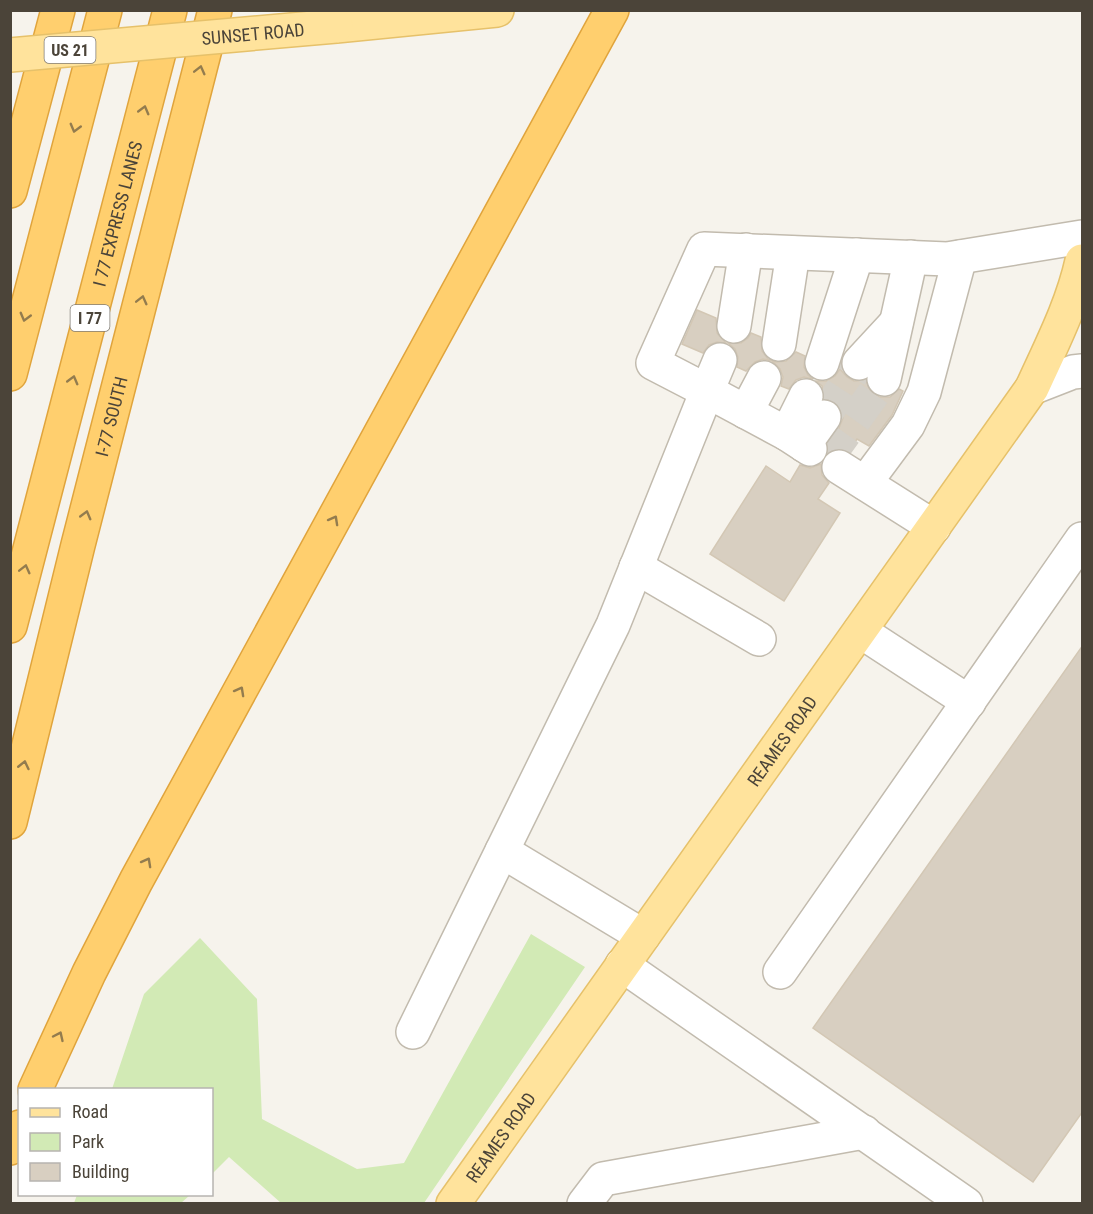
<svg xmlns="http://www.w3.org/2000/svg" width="1093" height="1214" viewBox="0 0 1093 1214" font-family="'Roboto Condensed',sans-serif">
<rect width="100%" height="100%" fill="#f6f3ec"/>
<g fill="#d2eab5">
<polygon points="531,934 585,967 424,1203 281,1203 229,1157 212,1174 212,1090 112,1089 144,994 200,938 257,999 262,1119 357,1169 404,1163"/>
<polygon points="77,1195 77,1194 190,1195 181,1203 74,1203"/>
</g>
<g fill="#d8cfc1" stroke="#d3c7b4" stroke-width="1.5">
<polygon points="697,310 716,318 717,333 726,343 717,342 709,345 703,353 682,344"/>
<polygon points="751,333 761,337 762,351 768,359 776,362 786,361 796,352 805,356 804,367 808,375 813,379 804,377 796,380 789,389 781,386 783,377 780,369 772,361 763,359 755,362 746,371 737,367 738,357 735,349 728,343 741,343 748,338"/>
<polygon points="840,369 847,377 854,381 866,380 871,392 879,397 890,397 899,389 903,391 892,415 869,446 857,439 849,451 839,448 828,452 828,444 839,428 843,418 841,409 834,401 824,399 822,386 816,381 826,381 835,376"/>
<polygon points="821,464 822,475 829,483 818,499 840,513 784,601 710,554 766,466 790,482 800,465 810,468"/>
<polygon points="1083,645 1083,1111 1033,1182 813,1028"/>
</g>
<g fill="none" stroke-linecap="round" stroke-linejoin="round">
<g stroke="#d4d0c8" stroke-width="33" stroke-dasharray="33 16" stroke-linecap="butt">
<polyline points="824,417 859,363"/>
<polyline points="826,460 884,379"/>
</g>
<defs>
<g id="minor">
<polyline points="734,326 746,250"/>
<polyline points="779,344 793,253"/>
<polyline points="720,360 707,391 653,363 704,249 947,259 1082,237"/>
<polyline points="822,363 857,255"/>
<polyline points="859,363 896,323"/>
<polyline points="884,379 911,257"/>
<polyline points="1032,388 1073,372 1082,371"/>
<polyline points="746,412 764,378"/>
<polyline points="787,434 806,396"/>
<polyline points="804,445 824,417"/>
<polyline points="839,467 934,527"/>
<polyline points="865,483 908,425 924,392 960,257"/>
<polyline points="636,567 759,639"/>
<polyline points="860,631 969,702"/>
<polyline points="502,851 643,936"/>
<polyline points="622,965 966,1204"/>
<polyline points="780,972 1082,539"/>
<polyline points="413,1032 613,625 707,391 787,434 810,449"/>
<polyline points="584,1204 603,1179 864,1132"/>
</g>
<g id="major">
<polyline points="336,26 497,10"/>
<path id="s1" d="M453,1204L1032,388C1051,346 1072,306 1082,261"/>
</g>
<g id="highway">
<polyline points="10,191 58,10"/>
<polyline points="10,374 105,10"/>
<path id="s2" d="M10,626L170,10"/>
<path id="s3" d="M10,822L78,545L215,10"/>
<polyline points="35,1090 89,973 136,881 612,10"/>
<polyline points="10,1148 20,1127"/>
</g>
</defs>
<use href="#minor" stroke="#c2bbae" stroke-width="36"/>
<use href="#major" stroke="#e6c16a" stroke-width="36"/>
<use href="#highway" stroke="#e0a43c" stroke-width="36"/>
<use href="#minor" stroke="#fff" stroke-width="33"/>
<use href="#major" stroke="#ffe39c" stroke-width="33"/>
<use href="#highway" stroke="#ffcf6e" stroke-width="33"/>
<defs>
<g id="major-bridge">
<path id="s4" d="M10,55L336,26"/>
</g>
</defs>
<use href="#major-bridge" stroke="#e6c16a" stroke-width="36" stroke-linecap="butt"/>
<use href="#major-bridge" stroke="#ffe39c" stroke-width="33"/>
</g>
<defs><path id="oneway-chevron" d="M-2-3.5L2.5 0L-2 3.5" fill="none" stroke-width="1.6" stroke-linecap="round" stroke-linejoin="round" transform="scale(1.5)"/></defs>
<g stroke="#937c4e">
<use href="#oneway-chevron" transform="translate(200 70) rotate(-76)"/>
<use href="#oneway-chevron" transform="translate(144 110) rotate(-75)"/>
<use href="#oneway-chevron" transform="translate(75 128) rotate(105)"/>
<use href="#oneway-chevron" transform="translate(142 300) rotate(-76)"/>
<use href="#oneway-chevron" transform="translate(25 317) rotate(105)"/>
<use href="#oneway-chevron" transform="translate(73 380) rotate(-75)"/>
<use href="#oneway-chevron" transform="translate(86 515) rotate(-75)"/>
<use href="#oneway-chevron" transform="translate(334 520) rotate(-61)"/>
<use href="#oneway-chevron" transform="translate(25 569) rotate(-76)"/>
<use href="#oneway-chevron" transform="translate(240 691) rotate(-61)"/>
<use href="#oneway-chevron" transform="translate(24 765) rotate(-77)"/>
<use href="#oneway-chevron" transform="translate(147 862) rotate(-61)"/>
<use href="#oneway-chevron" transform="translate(59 1036) rotate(-65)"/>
</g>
<g text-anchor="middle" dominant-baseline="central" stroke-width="4.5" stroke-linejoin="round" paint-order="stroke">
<g fill="#fff" stroke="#817c74" stroke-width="1.5">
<rect x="44.5" y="37" width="51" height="26" rx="4.5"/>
<rect x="70.5" y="305" width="39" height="26" rx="4.5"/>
</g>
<g font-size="16" font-weight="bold" fill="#4b4439">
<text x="70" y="50">US 21</text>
<text x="90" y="318">I 77</text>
</g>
<g font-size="18" fill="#4b4439" stroke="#fff">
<text stroke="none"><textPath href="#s4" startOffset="244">SUNSET ROAD</textPath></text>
<text stroke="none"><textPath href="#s2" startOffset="426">I 77 EXPRESS LANES</textPath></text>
<text stroke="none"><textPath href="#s3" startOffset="418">I-77 SOUTH</textPath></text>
<text stroke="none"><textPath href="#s1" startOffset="568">REAMES ROAD</textPath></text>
<text stroke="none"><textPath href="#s1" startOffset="82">REAMES ROAD</textPath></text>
</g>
</g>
<rect width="1093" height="1214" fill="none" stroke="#4b4439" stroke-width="24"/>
<rect x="18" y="1088" width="195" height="108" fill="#ffffff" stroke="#b7b4b0" stroke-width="1.5"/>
<rect x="30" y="1108" width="30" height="9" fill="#ffe39c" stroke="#b7b4b0" stroke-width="1.5"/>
<text x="72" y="1118" font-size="18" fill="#4b4439">Road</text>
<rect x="30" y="1133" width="30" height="18" fill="#d2eab5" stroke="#b7b4b0" stroke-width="1.5"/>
<text x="72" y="1148" font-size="18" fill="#4b4439">Park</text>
<rect x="30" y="1163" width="30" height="18" fill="#d8cfc1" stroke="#b7b4b0" stroke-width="1.5"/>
<text x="72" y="1178" font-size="18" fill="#4b4439">Building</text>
</svg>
